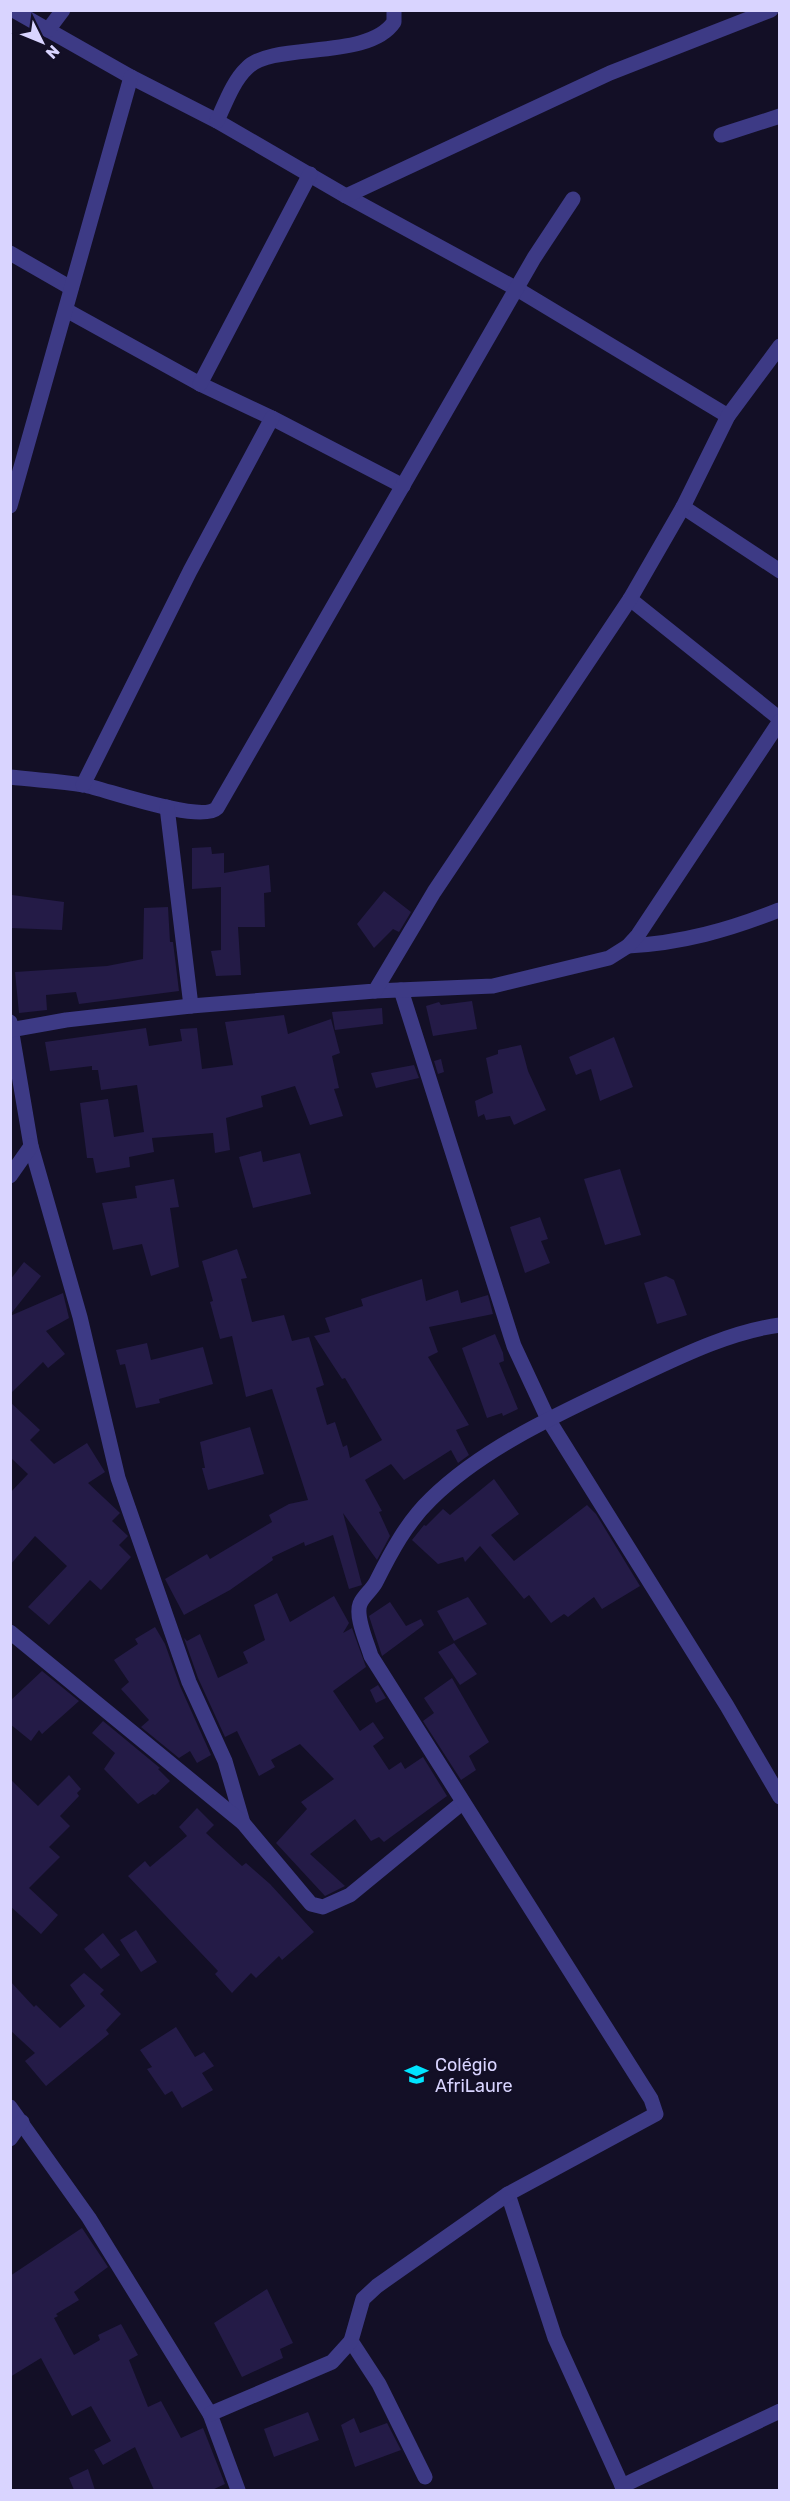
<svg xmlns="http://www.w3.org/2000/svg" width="790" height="2501" viewBox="0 0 790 2501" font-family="Rubik,sans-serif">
<rect width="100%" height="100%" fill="#130f26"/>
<g fill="#241b47">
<polygon points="211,847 212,854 224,853 224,873 269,865 271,892 264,893 265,927 238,927 241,975 216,976 211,951 221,950 221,887 192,889 192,848"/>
<polygon points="384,891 411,912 399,932 393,929 374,948 357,924"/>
<polygon points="12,895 64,902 62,930 11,928"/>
<polygon points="168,907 170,942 173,942 179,991 79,1004 76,992 46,995 47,1010 19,1013 15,972 107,966 143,959 144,908"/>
<polygon points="472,1001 477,1029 433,1036 426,1006 439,1002 441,1005"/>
<polygon points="382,1008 383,1024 335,1030 332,1012"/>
<polygon points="284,1015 288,1034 331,1019 340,1053 332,1056 339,1088 334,1089 343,1116 310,1125 295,1086 261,1096 263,1107 226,1118 230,1150 215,1153 213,1133 152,1138 154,1152 129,1157 130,1167 96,1173 93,1158 87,1158 80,1103 108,1099 114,1137 144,1132 137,1085 101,1090 98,1070 92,1070 92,1066 50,1071 45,1042 146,1028 149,1046 182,1041 180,1029 197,1028 202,1069 233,1065 225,1022"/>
<polygon points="614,1037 633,1087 600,1101 591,1069 576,1075 569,1057"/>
<polygon points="521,1045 528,1071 546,1110 514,1125 510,1116 486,1120 484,1114 478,1117 475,1101 493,1093 486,1058 498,1054 498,1050"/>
<polygon points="441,1059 444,1072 438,1074 434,1061"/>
<polygon points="414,1065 419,1078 376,1088 371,1073"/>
<polygon points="261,1151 263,1162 300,1153 311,1194 253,1208 239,1157"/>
<polygon points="620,1169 641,1235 605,1245 584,1179"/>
<polygon points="174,1179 179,1207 170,1208 179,1267 151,1276 142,1244 113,1250 102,1203 137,1198 135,1186"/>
<polygon points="540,1217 548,1239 541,1241 550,1263 525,1273 510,1227"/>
<polygon points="237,1249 247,1278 241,1279 252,1322 284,1315 292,1341 309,1337 324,1385 316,1388 327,1425 335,1422 343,1447 347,1445 350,1458 382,1440 345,1378 342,1379 314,1336 330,1332 325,1318 363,1306 361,1299 422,1279 426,1301 458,1290 461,1303 488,1295 493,1314 429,1327 438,1352 428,1357 469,1425 456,1430 469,1455 458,1463 451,1450 404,1480 391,1464 365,1480 382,1511 379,1512 390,1536 377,1560 343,1513 362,1585 349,1589 333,1535 305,1546 304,1542 272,1557 273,1560 230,1590 184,1615 165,1579 207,1554 210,1559 272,1522 269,1515 289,1504 308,1500 272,1389 246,1397 232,1336 220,1339 210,1302 213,1301 202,1261"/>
<polygon points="24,1262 41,1276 10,1315 10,1280"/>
<polygon points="666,1276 674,1280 687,1315 657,1324 644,1283"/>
<polygon points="63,1293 69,1318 46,1331 65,1354 48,1368 43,1362 10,1394 10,1316"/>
<polygon points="495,1334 503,1353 504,1361 499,1363 518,1409 503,1416 502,1413 487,1418 462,1348"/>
<polygon points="147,1343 151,1360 203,1347 213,1384 159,1399 160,1403 136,1408 125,1364 120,1365 116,1350"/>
<polygon points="10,1402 40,1430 30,1440 54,1464 87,1443 105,1472 88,1483 120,1513 112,1521 128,1536 119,1545 131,1557 101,1590 90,1580 49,1625 28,1607 67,1566 35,1536 10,1565 10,1493 28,1474 10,1457"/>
<polygon points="250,1427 264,1474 208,1490 202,1468 205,1468 200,1442"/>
<polygon points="494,1479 519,1514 491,1535 514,1561 587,1505 596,1514 640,1586 602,1609 594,1597 568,1617 564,1614 551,1623 529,1595 524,1599 480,1546 465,1562 463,1557 438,1564 412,1540 424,1525 426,1526 443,1509 450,1515"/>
<polygon points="277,1593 290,1622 334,1596 349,1623 343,1633 352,1628 366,1667 333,1691 360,1731 373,1722 384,1738 373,1746 389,1770 401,1762 405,1769 423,1757 447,1796 384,1842 379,1837 371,1841 355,1819 310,1854 345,1886 325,1896 276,1843 307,1809 301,1802 334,1779 300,1744 271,1760 275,1767 259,1776 237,1731 225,1737 198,1678 184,1638 187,1641 200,1634 218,1678 248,1663 243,1652 265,1640 254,1605"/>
<polygon points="468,1597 487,1624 454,1641 437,1611"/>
<polygon points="390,1602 406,1626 421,1619 424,1625 382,1656 369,1616"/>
<polygon points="155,1627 165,1644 180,1686 211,1755 197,1763 190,1751 179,1758 141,1727 149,1720 121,1689 129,1682 114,1660 138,1644 135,1639"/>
<polygon points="454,1643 477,1674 460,1685 438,1652"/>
<polygon points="42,1671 79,1701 42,1734 39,1730 31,1741 10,1724 10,1701"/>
<polygon points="452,1678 489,1742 469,1756 476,1770 461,1780 423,1721 434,1713 424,1698"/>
<polygon points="378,1685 386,1698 376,1703 370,1690"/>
<polygon points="103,1721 160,1768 158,1769 170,1781 155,1795 153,1794 138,1804 104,1769 115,1753 92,1733"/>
<polygon points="69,1775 81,1789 77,1793 79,1796 60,1816 70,1826 49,1847 60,1857 29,1888 58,1915 41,1934 10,1906 10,1779 38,1806"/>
<polygon points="197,1808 214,1825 206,1833 242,1866 246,1863 270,1884 314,1932 282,1960 279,1956 256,1978 251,1973 232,1993 215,1974 218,1971 128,1876 145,1861 150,1867 187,1836 179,1827"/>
<polygon points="136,1930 157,1962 141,1972 120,1940"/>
<polygon points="103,1933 120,1955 101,1969 84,1949"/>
<polygon points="84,1973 104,1990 100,1994 121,2014 106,2030 109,2034 46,2086 25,2061 35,2053 10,2030 10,1981 34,2007 36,2005 60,2028 85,2006 70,1985"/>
<polygon points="176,2027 195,2057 204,2052 214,2066 202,2073 213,2090 182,2108 172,2091 165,2095 147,2069 152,2067 140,2050"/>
<polygon points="82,2228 108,2267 74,2292 79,2300 56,2314 58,2316 54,2318 74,2355 100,2340 98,2335 121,2324 138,2355 129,2360 148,2407 161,2401 181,2438 203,2428 225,2484 212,2490 154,2490 135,2447 103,2465 94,2450 111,2441 91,2406 72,2416 41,2358 10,2377 10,2276"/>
<polygon points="267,2289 293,2343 280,2349 283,2358 242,2377 214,2323"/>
<polygon points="308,2412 319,2440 274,2457 264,2429"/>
<polygon points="354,2418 360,2433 387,2423 401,2450 355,2467 341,2425"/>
<polygon points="88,2469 95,2490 74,2490 69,2478"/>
</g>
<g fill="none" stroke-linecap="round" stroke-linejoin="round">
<g stroke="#3d3a85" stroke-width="15">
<polyline points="13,10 131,77 217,121 346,196 517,289 728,416"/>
<polyline points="48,30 63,10"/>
<path d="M217,121C225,104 233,81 247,68C273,41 368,61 394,22V10"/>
<polyline points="721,135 780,116"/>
<polyline points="346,196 610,73 771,10"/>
<polyline points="10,253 71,288"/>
<polyline points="66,310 200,384 272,418 403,486"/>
<polyline points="200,384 310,174"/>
<polyline points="10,506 131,77"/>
<polyline points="683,507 780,571"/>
<polyline points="630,599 780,719"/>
<path d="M10,777C35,780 60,781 84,785C108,790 201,824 217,808L534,258L573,199"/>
<polyline points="83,785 190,571 272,418"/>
<polyline points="167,807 191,1006"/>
<path d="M628,946C682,943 729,930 779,910"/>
<polyline points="401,990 514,1346 548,1419 727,1706 780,1797"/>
<polyline points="375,991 493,986 609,958 628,946 638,935 780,721"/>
<polyline points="10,1022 31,1146 80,1317 118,1478 189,1682 225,1761 243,1823"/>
<polyline points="10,1030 66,1020 191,1006 375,991 434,892 630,599 683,507 728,416 780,346"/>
<polyline points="10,1176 31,1146"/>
<polyline points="10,1632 243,1823 311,1904 323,1907 350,1895 462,1803"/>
<polyline points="10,2107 89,2218 210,2414 238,2490"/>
<polyline points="10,2139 22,2122"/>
<polyline points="508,2194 555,2338 624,2490"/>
<polyline points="351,2341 379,2384 425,2477"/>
<path d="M210,2414L332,2362L351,2341L363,2299L377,2286L508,2194L656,2114L651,2099L371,1656C367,1642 355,1617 360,1604C363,1596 372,1590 376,1582C391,1552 407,1522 431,1499C485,1446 563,1412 630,1380C677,1358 728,1332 780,1325"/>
<polyline points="622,2486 780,2411"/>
</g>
</g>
<defs>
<symbol id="school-bare" viewBox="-9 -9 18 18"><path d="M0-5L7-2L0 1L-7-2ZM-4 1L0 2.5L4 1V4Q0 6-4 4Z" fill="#00e5ff" stroke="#130f26" stroke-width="2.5" paint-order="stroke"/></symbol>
</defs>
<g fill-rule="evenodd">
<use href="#school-bare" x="400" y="2058" width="33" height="33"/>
</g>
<g text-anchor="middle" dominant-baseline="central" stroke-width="4.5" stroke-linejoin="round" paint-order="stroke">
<g font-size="18" fill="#d9d4ff" stroke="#130f26" text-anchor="start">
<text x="435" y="2065">Colégio<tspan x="435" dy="21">AfriLaure</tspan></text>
</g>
</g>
<rect width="790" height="2501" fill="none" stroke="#d9d4ff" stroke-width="24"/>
<g transform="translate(42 42) rotate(133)" stroke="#130f26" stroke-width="4.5" paint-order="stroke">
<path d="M0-4.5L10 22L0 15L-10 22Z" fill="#d9d4ff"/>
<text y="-9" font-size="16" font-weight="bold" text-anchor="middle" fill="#d9d4ff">N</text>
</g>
</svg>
